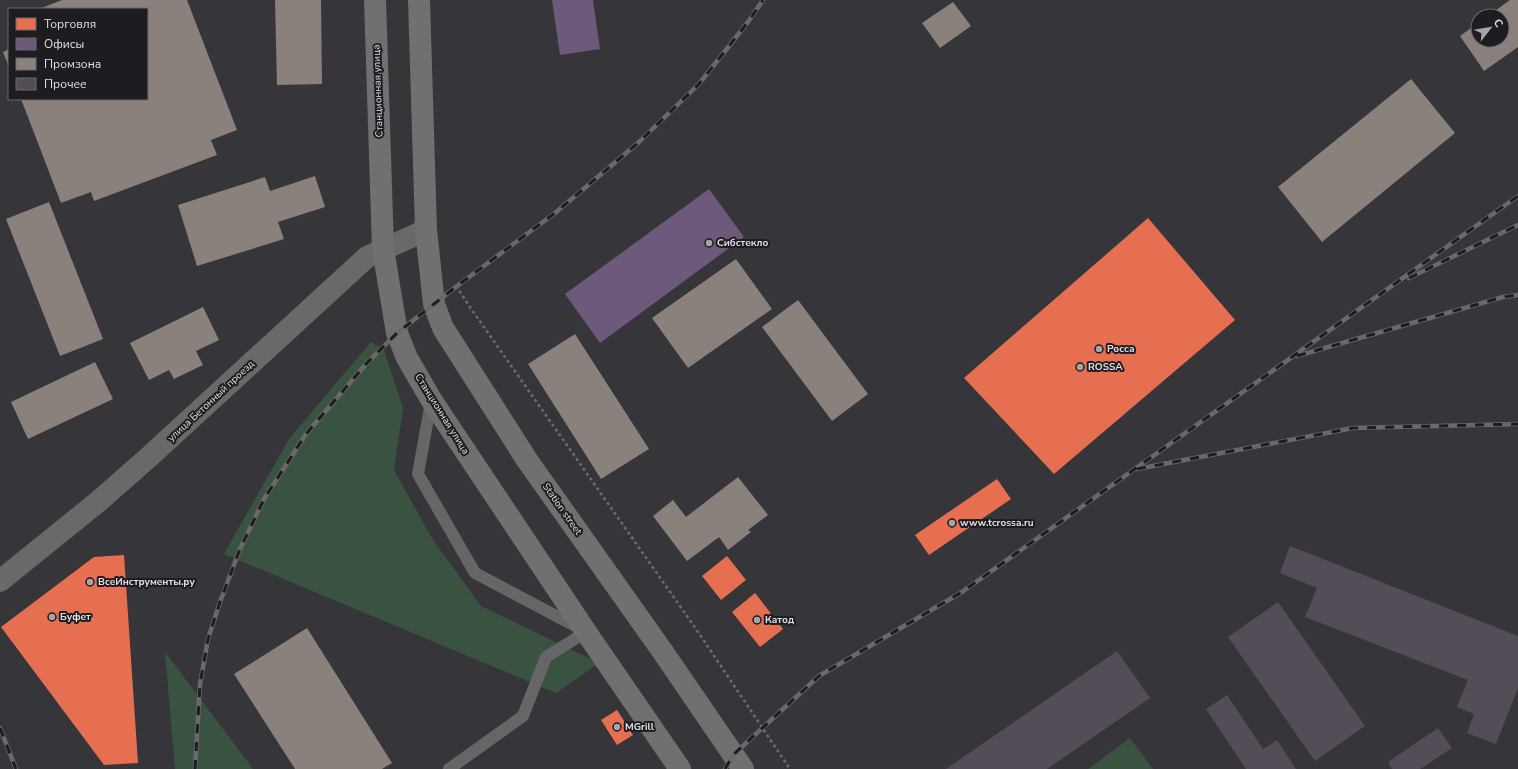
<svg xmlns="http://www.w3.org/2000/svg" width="1518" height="769" viewBox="0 0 1518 769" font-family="'Nunito Sans',sans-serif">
<rect width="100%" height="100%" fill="#36353a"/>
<g fill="#3a5341">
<polygon points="371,342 384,350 403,408 394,470 431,537 481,606 599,663 556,693 224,554 289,439"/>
<polygon points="165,652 253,769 175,769"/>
<polygon points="1130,738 1153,769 1088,769"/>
</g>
<g fill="#e76f51">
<polygon points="1148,218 1235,320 1054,474 964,378"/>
<polygon points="997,479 1011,499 929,555 915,535"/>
<polygon points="124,555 138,763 104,765 1,627 94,557"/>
<polygon points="727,556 746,580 721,600 702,576"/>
<polygon points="755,593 783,629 760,647 732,612"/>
<polygon points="617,710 633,735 617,745 601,720"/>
</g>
<g fill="#6d597a">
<polygon points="552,0 593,0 600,49 560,55"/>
<polygon points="709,189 744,237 600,343 565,294"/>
</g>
<g fill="#8a817c">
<polygon points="62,0 187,0 237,130 211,140 217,155 94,201 91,192 61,203 21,99 147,99 147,9 39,9"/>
<polygon points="275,0 321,0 322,84 277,85"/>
<polygon points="1510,0 1518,0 1518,47 1484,71 1460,36 1478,23 1478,40 1502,40 1502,16 1488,16"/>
<polygon points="953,2 971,26 940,48 922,23"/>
<polygon points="9,49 9,67 3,52"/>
<polygon points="1411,79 1455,133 1322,242 1278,187"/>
<polygon points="315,176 325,207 278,222 284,239 197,266 178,205 265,177 270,191"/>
<polygon points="49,202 103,339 60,356 6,219"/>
<polygon points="736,259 772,309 688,368 652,318"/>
<polygon points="798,300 868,394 832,421 762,327"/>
<polygon points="203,307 219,340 196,351 203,365 174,379 169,370 149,380 130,343"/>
<polygon points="575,334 649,449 601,479 528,364"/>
<polygon points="95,362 113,399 28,439 11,402"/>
<polygon points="738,477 768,515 748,530 751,532 728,550 719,537 687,561 653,516 673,500 686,517"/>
<polygon points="307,628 392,763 382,769 295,769 234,674"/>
</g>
<g fill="#544d58">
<polygon points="1290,546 1518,636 1518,688 1496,744 1467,733 1474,714 1457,707 1468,680 1305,617 1317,588 1280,573"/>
<polygon points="1278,602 1365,726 1315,761 1228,637"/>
<polygon points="1117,651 1150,698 1047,769 946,769"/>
<polygon points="1227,695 1263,749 1277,740 1296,769 1246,769 1206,709"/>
<polygon points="1438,728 1452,748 1420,769 1392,769 1388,762"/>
</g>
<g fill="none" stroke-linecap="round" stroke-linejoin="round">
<polyline stroke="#6d6b6e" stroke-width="2.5" stroke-dasharray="3 3" stroke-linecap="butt" points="456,286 472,310 694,626 790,769"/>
<g stroke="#666567" stroke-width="12">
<polyline points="431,402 418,474 475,573 579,628"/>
<polyline points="449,769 523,716 546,657 586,632"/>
</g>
<polyline stroke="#6a6869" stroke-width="22" points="0,581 99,501 150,456 367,257 426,230"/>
<g stroke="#716f70" stroke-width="22">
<polyline points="375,0 383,249 397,333 407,358 432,401 586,632 680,769"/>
<polyline points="419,0 426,230 434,304 443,328 527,460 663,652 743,769"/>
</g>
<defs>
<g id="rail">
<polyline points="1409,278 1518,225"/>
<polyline points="1297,356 1503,297 1518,295"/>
<polyline points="1137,469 1353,428 1518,424"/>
<polyline points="0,728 16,769"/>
<polyline points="195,769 200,684 208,639 220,602 240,549 264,499 306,434 366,364 397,333 457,286 555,213 638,143 699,84 748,22 763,0"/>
<polyline points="725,769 733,755 819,676 962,592 1518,196"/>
</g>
</defs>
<use href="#rail" stroke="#6a686a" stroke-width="4.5"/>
<use href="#rail" stroke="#1d1c20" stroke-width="3" stroke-dasharray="9" stroke-linecap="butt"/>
</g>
<g fill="#a5a4a9" stroke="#1d1c20" stroke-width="1.5">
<circle cx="709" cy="243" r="4"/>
<circle cx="1099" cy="349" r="4"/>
<circle cx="1080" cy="367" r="4"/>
<circle cx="952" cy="523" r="4"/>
<circle cx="90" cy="582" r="4"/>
<circle cx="52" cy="617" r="4"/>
<circle cx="757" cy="620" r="4"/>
<circle cx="617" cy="727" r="4"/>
</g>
<g text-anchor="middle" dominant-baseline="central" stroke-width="4" stroke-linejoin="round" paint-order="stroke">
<g font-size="10" fill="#e1e0e5" stroke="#1d1c20">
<text transform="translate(378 91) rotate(-92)">Станционная улица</text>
<text transform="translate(211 401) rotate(-43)">улица Бетонный проезд</text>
<text transform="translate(442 414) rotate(58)">Станционная улица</text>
<text transform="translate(562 509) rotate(55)">Station street</text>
</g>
<g font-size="10" font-weight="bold" fill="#e1e0e5" stroke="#1d1c20" text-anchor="start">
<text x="717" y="243">Сибстекло</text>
<text x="1107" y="349">Росса</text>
<text x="1088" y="367">ROSSA</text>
<text x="960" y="523">www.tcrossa.ru</text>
<text x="98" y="582">ВсеИнструменты.ру</text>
<text x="60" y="617">Буфет</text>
<text x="765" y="620">Катод</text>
<text x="625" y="727">MGrill</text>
</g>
</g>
<rect x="8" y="8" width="140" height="92" fill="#1d1c20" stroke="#6b6a6f"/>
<rect x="16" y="18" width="20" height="12" fill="#e76f51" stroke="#6b6a6f"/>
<text x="44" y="28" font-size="12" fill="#e1e0e5">Торговля</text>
<rect x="16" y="38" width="20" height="12" fill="#6d597a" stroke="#6b6a6f"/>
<text x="44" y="48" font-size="12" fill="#e1e0e5">Офисы</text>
<rect x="16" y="58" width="20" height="12" fill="#8a817c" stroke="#6b6a6f"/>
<text x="44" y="68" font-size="12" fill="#e1e0e5">Промзона</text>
<rect x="16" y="78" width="20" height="12" fill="#544d58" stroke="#6b6a6f"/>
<text x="44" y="88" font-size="12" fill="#e1e0e5">Прочее</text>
<g transform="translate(1490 28) rotate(59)"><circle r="19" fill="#1d1c20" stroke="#6b6a6f"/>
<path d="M0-3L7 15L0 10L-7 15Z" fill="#a5a4a9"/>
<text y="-6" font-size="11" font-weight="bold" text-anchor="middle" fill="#e1e0e5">С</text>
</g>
</svg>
